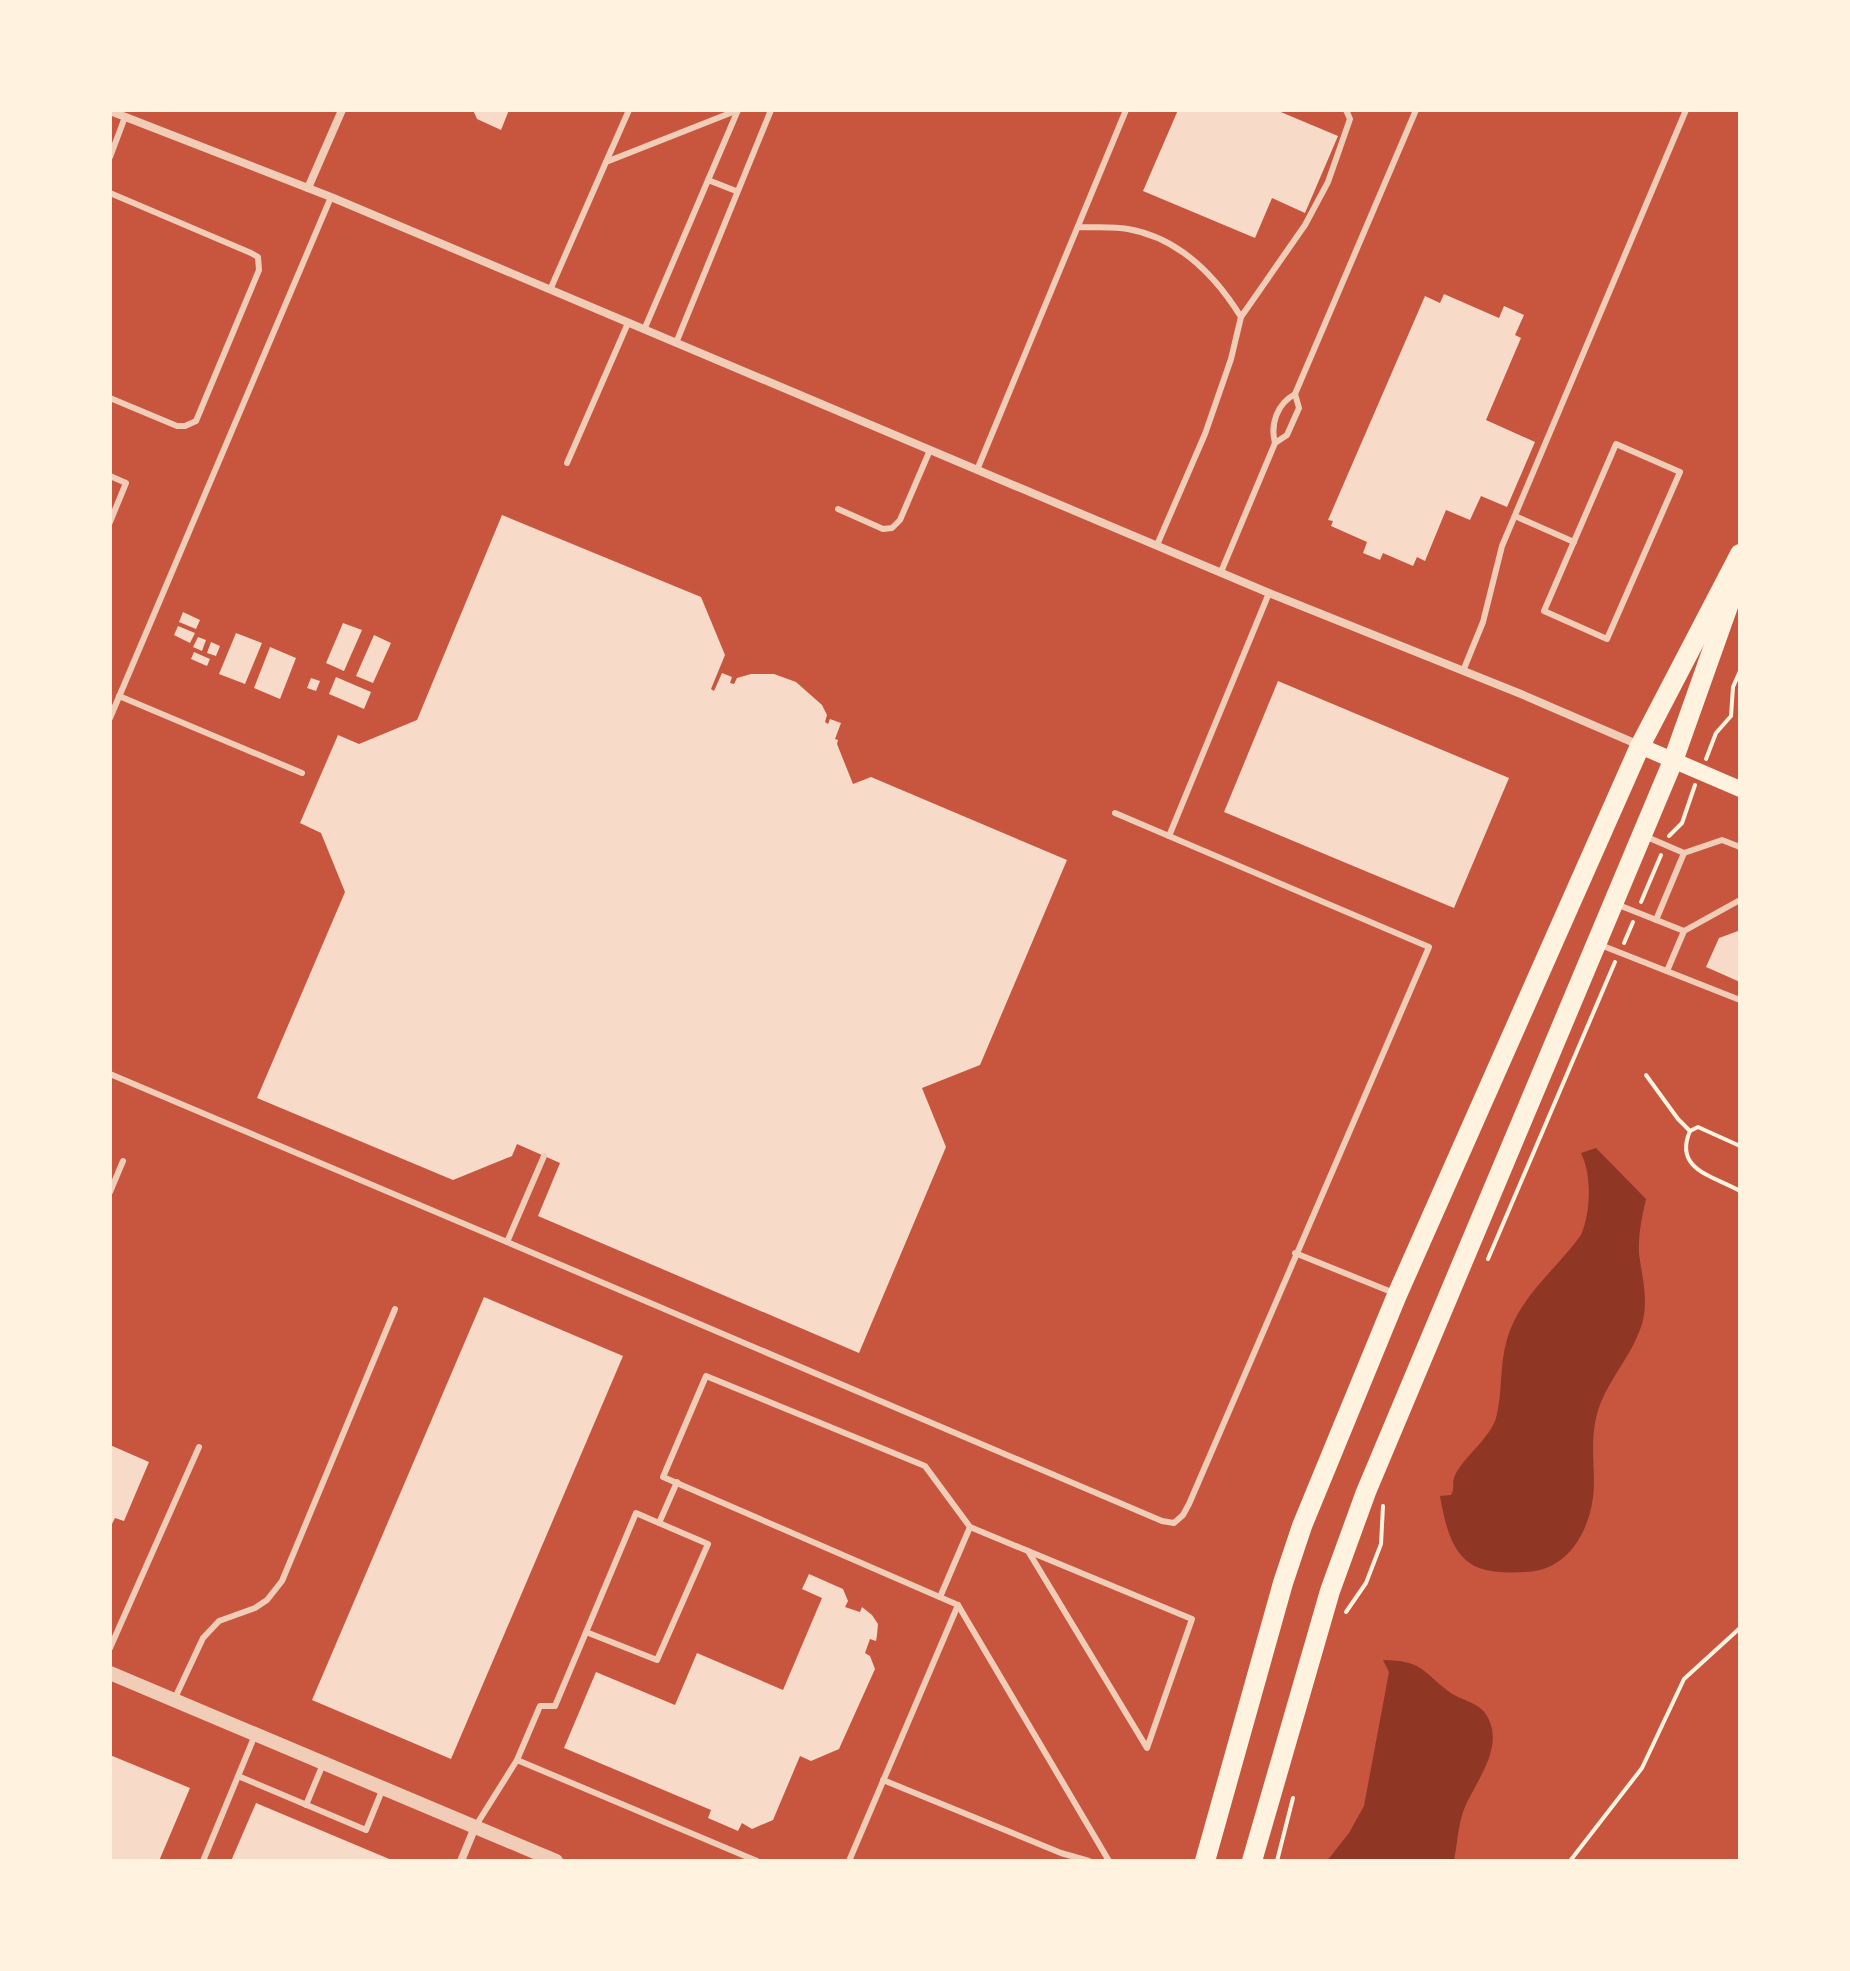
<svg xmlns="http://www.w3.org/2000/svg" width="1850" height="1971" viewBox="0 0 1850 1971" font-family="Literata,serif">
<rect width="100%" height="100%" fill="#c8553d"/>
<g fill="#8f3625">
<path d="M1596,1148L1646,1199C1642,1217 1638,1235 1639,1254C1642,1276 1648,1297 1643,1320C1634,1356 1604,1382 1596,1418C1591,1440 1594,1463 1594,1485C1593,1525 1571,1570 1527,1572C1511,1573 1494,1573 1479,1568C1451,1557 1445,1523 1440,1496L1451,1495C1455,1488 1452,1485 1454,1478C1459,1461 1490,1439 1496,1418C1504,1388 1498,1359 1511,1328C1526,1291 1559,1266 1581,1235C1591,1212 1592,1175 1581,1153Z"/>
<path d="M1383,1660C1422,1661 1420,1669 1448,1691C1459,1700 1476,1701 1485,1713C1508,1746 1474,1782 1463,1812C1458,1827 1457,1845 1454,1861H1327L1349,1833L1364,1806L1389,1672Z"/>
</g>
<g fill="#f7dbc8">
<polygon points="473,110 509,110 501,130 477,119"/>
<polygon points="1178,110 1276,110 1338,136 1305,213 1272,198 1255,238 1143,191"/>
<polygon points="1444,294 1499,318 1504,306 1524,315 1515,335 1521,338 1486,420 1535,442 1507,507 1481,496 1470,520 1446,510 1425,561 1417,557 1413,566 1383,553 1380,560 1363,553 1367,542 1331,526 1333,521 1328,520 1425,296 1440,303"/>
<polygon points="502,515 701,597 725,655 711,689 714,691 722,673 732,677 730,683 734,684 737,678 751,674 774,674 796,682 822,705 827,715 825,722 828,724 830,719 841,723 835,739 838,740 837,744 853,784 871,777 1067,860 980,1065 922,1088 946,1147 859,1353 538,1216 560,1163 517,1144 512,1156 453,1180 257,1098 345,892 321,833 300,823 338,735 359,744 417,720"/>
<polygon points="183,612 200,620 196,629 179,622"/>
<polygon points="343,623 362,630 344,671 326,663"/>
<polygon points="178,626 195,633 190,643 174,635"/>
<polygon points="236,633 262,643 245,684 219,674"/>
<polygon points="374,635 391,643 373,683 356,676"/>
<polygon points="198,637 206,640 202,651 193,647"/>
<polygon points="211,642 220,646 216,656 207,653"/>
<polygon points="270,647 296,658 280,699 254,688"/>
<polygon points="194,652 210,659 207,666 191,659"/>
<polygon points="336,677 371,692 364,709 329,694"/>
<polygon points="311,678 320,681 316,691 307,688"/>
<polygon points="1278,681 1509,778 1454,908 1224,812"/>
<polygon points="1738,931 1740,931 1740,982 1706,967 1719,938"/>
<polygon points="484,1297 623,1356 451,1759 312,1700"/>
<polygon points="110,1445 149,1462 124,1521 115,1518 110,1528"/>
<polygon points="809,1574 843,1589 848,1601 845,1607 860,1612 862,1607 872,1615 878,1624 877,1635 876,1641 870,1639 865,1653 870,1656 875,1669 839,1749 811,1761 800,1756 773,1820 752,1829 742,1823 738,1831 708,1818 711,1810 564,1748 596,1672 675,1705 697,1653 783,1690 822,1598 802,1589"/>
<polygon points="110,1755 190,1788 159,1861 110,1861"/>
<polygon points="256,1803 394,1861 231,1861"/>
</g>
<g fill="none" stroke-linecap="round" stroke-linejoin="round">
<g stroke="#fff3e0" stroke-width="4">
<polyline points="1706,759 1716,733 1731,716 1733,687 1740,671"/>
<polyline points="1669,836 1682,823 1695,785"/>
<polyline points="1641,902 1661,855"/>
<polyline points="1624,943 1633,922"/>
<polyline points="1646,1075 1678,1119 1689,1130"/>
<path d="M1740,1146L1698,1127L1690,1131C1673,1170 1714,1176 1740,1191"/>
<polyline points="1488,1259 1615,962"/>
<polyline points="1346,1612 1366,1583 1381,1544 1383,1506"/>
<polyline points="1277,1861 1293,1798"/>
<polyline points="1570,1861 1642,1768 1684,1679 1740,1628"/>
</g>
<g stroke="#f1ccb7" stroke-width="6">
<polyline points="110,157 125,117"/>
<polyline points="606,162 629,110"/>
<polyline points="708,180 736,191"/>
<polyline points="110,193 251,253 258,257 259,270 196,421 185,426 177,426 110,398"/>
<path d="M1078,227C1094,228 1112,226 1128,229C1179,238 1215,275 1241,317"/>
<polyline points="550,290 606,162 738,110"/>
<polyline points="644,330 738,110"/>
<polyline points="676,343 771,110"/>
<path d="M1275,443C1270,424 1277,404 1295,394L1416,110"/>
<polygon points="1616,444 1680,472 1607,639 1544,611"/>
<polyline points="567,463 628,323"/>
<polyline points="977,470 1126,110"/>
<polyline points="110,476 126,483 110,522"/>
<polyline points="838,509 883,529 892,528 900,520 930,450"/>
<polyline points="1515,516 1574,542"/>
<polyline points="1157,545 1205,434 1231,359 1241,317 1305,225 1328,182 1350,119 1346,110"/>
<polyline points="1221,572 1275,443 1287,435 1299,408 1295,394"/>
<polyline points="1463,671 1483,622 1502,546 1686,110"/>
<polyline points="119,696 302,773"/>
<polyline points="110,718 331,197"/>
<polyline points="1169,836 1269,593"/>
<polyline points="1647,837 1684,853 1722,840 1740,847"/>
<polyline points="1616,904 1684,931"/>
<polyline points="1656,920 1684,853"/>
<polyline points="1598,944 1740,1000"/>
<polyline points="1667,971 1684,931 1740,900"/>
<polyline points="110,1074 507,1242 544,1156"/>
<polyline points="110,1192 123,1161"/>
<polyline points="507,1242 1162,1521 1174,1523 1183,1515 1189,1504 1429,947 1115,813"/>
<polyline points="1295,1253 1394,1293"/>
<polyline points="940,1597 970,1527"/>
<polyline points="958,1605 1109,1861"/>
<polyline points="586,1632 657,1660 708,1544 659,1523"/>
<polyline points="110,1648 199,1447"/>
<polyline points="174,1700 203,1638 219,1621 255,1608 267,1600 282,1581 395,1309"/>
<polyline points="517,1760 757,1861"/>
<polyline points="238,1776 366,1830 383,1788"/>
<polyline points="883,1780 1061,1853 1089,1861"/>
<polyline points="306,1805 323,1764"/>
<polyline points="475,1827 517,1760 540,1706 555,1706 636,1513 659,1523 677,1482"/>
<polyline points="203,1861 255,1735"/>
<polyline points="849,1861 958,1605 663,1477 706,1376 925,1466 970,1527 1192,1619 1147,1748 1028,1551"/>
</g>
<g stroke="#f1ccb7" stroke-width="8">
<polyline points="110,111 331,197 1269,593 1521,694 1639,745"/>
<polyline points="308,188 342,110"/>
<polyline points="461,1861 475,1827"/>
</g>
<polyline stroke="#f1ccb7" stroke-width="14" points="110,1673 556,1861"/>
<polyline stroke="#fff3e0" stroke-width="16" points="1640,746 1740,789"/>
<g stroke="#fff3e0" stroke-width="20">
<polyline points="1205,1861 1283,1583 1302,1526 1397,1295 1640,746 1740,554"/>
<polyline points="1252,1861 1330,1591 1366,1492 1673,761 1737,581"/>
</g>
</g>
<rect width="1850" height="1971" fill="none" stroke="#fff3e0" stroke-width="224"/>
</svg>
